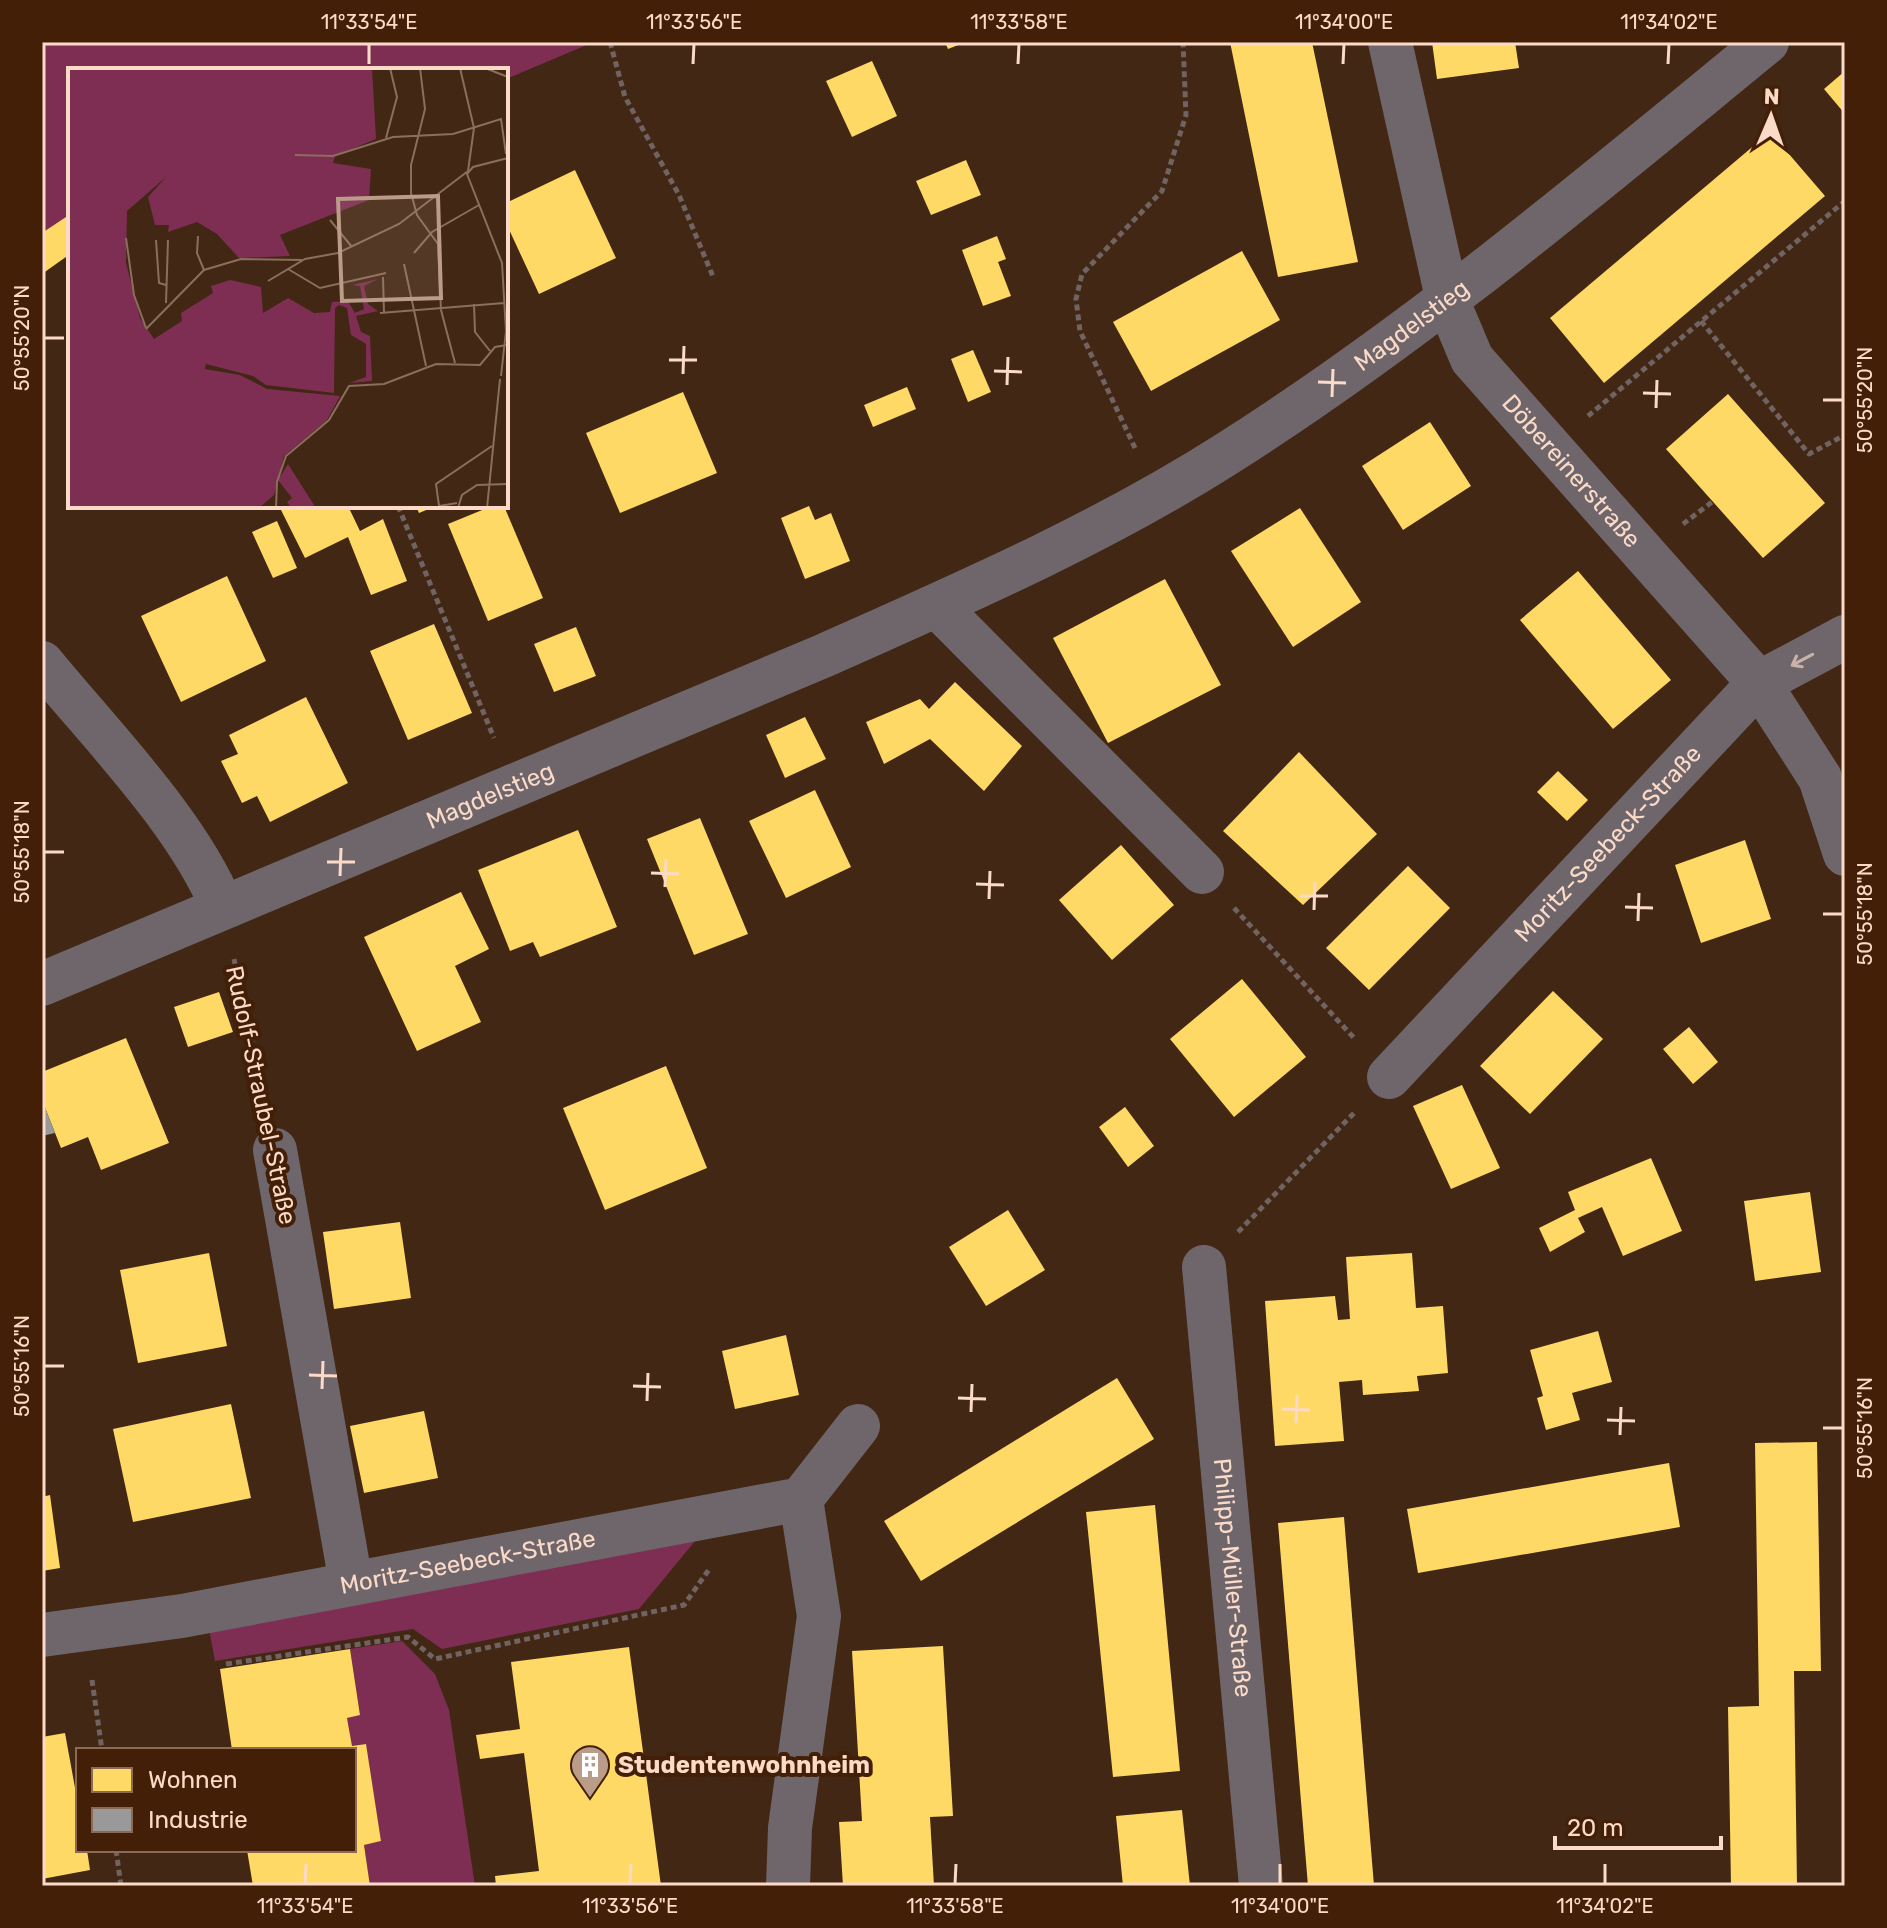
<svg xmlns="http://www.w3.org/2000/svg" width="1887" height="1928" viewBox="0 0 1887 1928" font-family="Rubik,sans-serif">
<rect width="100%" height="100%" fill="#412714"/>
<g fill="#7e2e53">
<polygon points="42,42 589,42 589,44 506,79 506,70 70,70 70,257 42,265"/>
<polygon points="700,1535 639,1609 442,1649 413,1629 215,1661 209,1629"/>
<polygon points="402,1641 435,1674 449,1710 475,1886 370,1886 364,1845 381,1841 365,1744 352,1746 347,1718 360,1714 350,1649"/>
</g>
<g fill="#ffd966">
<polygon points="945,42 966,42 948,49"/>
<polygon points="1230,42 1312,42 1358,262 1278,277"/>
<polygon points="1432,42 1515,42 1519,68 1437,79"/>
<polygon points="872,61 897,116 852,137 826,81"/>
<polygon points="1845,71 1845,114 1824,89"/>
<polygon points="1770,132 1825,196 1604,383 1550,318"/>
<polygon points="966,160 981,195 931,215 916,181"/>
<polygon points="575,170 616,258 539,294 506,223 506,203"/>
<polygon points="66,217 70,222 70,254 42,274 42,233"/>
<polygon points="997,236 1006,259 998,262 1011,296 983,306 962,250"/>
<polygon points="1242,251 1280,320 1151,391 1113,322"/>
<polygon points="973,350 991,392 968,402 951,359"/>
<polygon points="907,387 916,409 873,427 864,405"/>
<polygon points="683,392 717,473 620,513 586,433"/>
<polygon points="1728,394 1825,503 1763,558 1666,449"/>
<polygon points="1430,422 1471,486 1403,530 1362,466"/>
<polygon points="279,506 348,506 360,531 383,519 407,581 371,595 348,537 305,558"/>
<polygon points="416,506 436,506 419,513"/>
<polygon points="492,506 504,506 543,598 488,621 448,524"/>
<polygon points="809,506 815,520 831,513 850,561 805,579 781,518"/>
<polygon points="1300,508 1361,602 1293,647 1231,551"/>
<polygon points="277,521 297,568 273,578 252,532"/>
<polygon points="1578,571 1671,680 1613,729 1520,620"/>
<polygon points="227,576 266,661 181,702 141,616"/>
<polygon points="1165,579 1221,685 1108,743 1053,638"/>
<polygon points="434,624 472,713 408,740 370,651"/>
<polygon points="576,627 596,676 554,692 534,644"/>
<polygon points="955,682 1022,746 984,791 930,739 884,764 866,722 920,699 929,709"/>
<polygon points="306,697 348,783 270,822 257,796 242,803 221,761 238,754 229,735"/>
<polygon points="805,717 826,759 785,778 766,735"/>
<polygon points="1299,752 1377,834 1303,905 1223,831"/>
<polygon points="1558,771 1588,800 1567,821 1537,792"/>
<polygon points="815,790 851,867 786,898 749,821"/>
<polygon points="700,818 748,934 694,955 647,839"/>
<polygon points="578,830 617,927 540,957 533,942 510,951 478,870"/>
<polygon points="1745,840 1771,919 1701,943 1675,865"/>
<polygon points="1121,845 1174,905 1112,960 1059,900"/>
<polygon points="1408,866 1450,908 1369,990 1326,948"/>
<polygon points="461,892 489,949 455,966 481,1022 417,1051 364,937"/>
<polygon points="1242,979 1306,1057 1234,1117 1170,1039"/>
<polygon points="1553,991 1603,1039 1530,1114 1480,1066"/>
<polygon points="219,992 233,1032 188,1047 174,1007"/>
<polygon points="1689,1027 1718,1062 1693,1084 1663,1049"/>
<polygon points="126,1038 169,1143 101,1170 88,1137 61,1148 42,1100 42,1072"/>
<polygon points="666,1066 707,1168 605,1210 563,1108"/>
<polygon points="1462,1085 1500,1168 1451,1189 1413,1106"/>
<polygon points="1125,1107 1154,1146 1128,1167 1099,1127"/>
<polygon points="1651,1158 1682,1231 1623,1256 1602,1207 1578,1218 1585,1232 1550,1252 1539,1228 1575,1210 1568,1192"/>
<polygon points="1810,1192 1821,1272 1755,1281 1744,1201"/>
<polygon points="1008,1210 1045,1270 986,1306 949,1247"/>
<polygon points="400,1222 411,1298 334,1309 323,1232"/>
<polygon points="209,1253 227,1346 138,1363 120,1270"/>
<polygon points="1412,1253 1416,1308 1443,1306 1448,1373 1417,1376 1419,1391 1363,1395 1362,1380 1339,1382 1344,1441 1275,1446 1265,1301 1335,1296 1338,1320 1350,1319 1346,1257"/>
<polygon points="1598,1331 1612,1382 1572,1393 1580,1420 1546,1430 1537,1398 1543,1396 1530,1350"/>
<polygon points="786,1335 799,1395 735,1409 722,1351"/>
<polygon points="1117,1378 1154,1439 921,1581 884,1521"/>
<polygon points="231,1404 251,1498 133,1522 113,1429"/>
<polygon points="424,1411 438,1478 364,1493 350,1426"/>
<polygon points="1817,1442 1821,1671 1794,1671 1797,1886 1731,1886 1728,1707 1759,1706 1755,1443"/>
<polygon points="1669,1463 1680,1527 1418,1573 1407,1509"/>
<polygon points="50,1495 60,1568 42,1571 42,1497"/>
<polygon points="1155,1505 1180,1771 1113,1777 1086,1512"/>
<polygon points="1344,1517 1374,1886 1308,1886 1278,1523"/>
<polygon points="943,1646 953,1816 930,1817 934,1886 843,1886 839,1822 862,1821 852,1651"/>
<polygon points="629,1647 661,1886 496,1886 495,1876 539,1871 524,1753 480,1759 476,1735 520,1729 511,1662"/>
<polygon points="350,1649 360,1715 347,1718 352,1746 366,1744 381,1841 364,1845 370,1886 253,1886 247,1850 354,1850 354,1750 232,1750 220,1669"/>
<polygon points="65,1733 78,1804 78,1850 87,1850 90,1870 42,1879 42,1737"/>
<polygon points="1182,1810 1190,1886 1123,1886 1116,1816"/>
</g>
<polygon fill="#999" points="42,1100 55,1133 42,1136"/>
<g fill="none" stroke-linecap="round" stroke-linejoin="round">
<g stroke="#706362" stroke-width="5" stroke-dasharray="6 4" stroke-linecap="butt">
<polyline points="610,42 625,97 679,195 714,279"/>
<polyline points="1701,321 1809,454 1845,435"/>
<polyline points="1588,416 1845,201"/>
<polyline points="1135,448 1080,331 1076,299 1082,274 1162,191 1186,115 1183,42"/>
<polyline points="398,506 494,738"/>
<polyline points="1683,524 1712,502"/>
<polyline points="1234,908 1355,1039"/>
<polyline points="234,959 265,1102"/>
<polyline points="1238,1232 1354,1113"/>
<polyline points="226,1664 408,1637 435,1659 684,1605 710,1568"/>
<polyline points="92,1680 102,1750"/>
<polyline points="116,1850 121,1886"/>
</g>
<g stroke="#6f666c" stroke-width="44">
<path id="s1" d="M1390,42L1448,302L1472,359L1759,683L1820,778L1845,854"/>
<polyline points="937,606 1202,872"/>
<path d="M42,663C101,735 188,823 222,907"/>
<path id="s2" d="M42,984L823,656C960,595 1101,534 1228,453C1420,331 1592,185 1767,42"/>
<path id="s3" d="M1389,1077L1759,683L1845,637"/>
<polyline points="275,1150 351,1583"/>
<path id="s4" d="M1204,1267L1261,1886"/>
<path id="s5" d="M42,1635L182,1616L801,1499L858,1426"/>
<polyline points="788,1886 790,1828 819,1616 801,1499"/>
</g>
</g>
<defs><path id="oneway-shaft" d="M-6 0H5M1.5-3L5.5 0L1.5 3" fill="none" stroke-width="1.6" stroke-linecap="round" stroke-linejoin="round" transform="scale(2)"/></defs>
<use stroke="#cab2a8" href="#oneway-shaft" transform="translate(1802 660) rotate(152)"/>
<path fill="none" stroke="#fbdbc8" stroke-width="3" d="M369,64V44M693,64L694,44M1018,64L1019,44M1343,64L1344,44M1668,64L1669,44M44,338H64M669,360H697M994,371L1022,372M683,374L684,346M1318,382L1346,383M1007,385L1008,357M1643,393L1671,394M1332,397L1333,369M1823,400H1843M1656,408L1657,380M44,852H64M327,862H355M651,873L679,874M340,876L341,848M976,884L1004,885M665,887L666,859M1300,896H1328M989,899L990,871M1625,907L1653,908M1314,910L1315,882M1823,914H1843M1638,921L1639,893M44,1366H64M309,1375L337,1376M633,1386L661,1387M322,1389L323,1361M958,1398L986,1399M647,1401L648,1373M1282,1409L1310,1410M971,1412L972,1384M1607,1420L1635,1421M1296,1423L1297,1395M1823,1428H1843M1620,1435L1621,1407M305,1884L306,1864M630,1884L631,1864M955,1884L956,1864M1280,1884V1864M1605,1884V1864"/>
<defs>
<symbol id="building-pin" viewBox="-11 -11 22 30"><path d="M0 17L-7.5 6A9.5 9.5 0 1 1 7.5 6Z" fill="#ba9c89" stroke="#421f06"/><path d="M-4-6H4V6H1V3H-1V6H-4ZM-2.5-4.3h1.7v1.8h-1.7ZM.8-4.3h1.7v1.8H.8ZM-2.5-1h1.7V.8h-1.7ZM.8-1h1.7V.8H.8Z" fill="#fff"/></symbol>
</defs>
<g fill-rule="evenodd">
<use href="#building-pin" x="568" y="1743" width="44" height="60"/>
</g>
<g text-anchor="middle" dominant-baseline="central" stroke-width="8" stroke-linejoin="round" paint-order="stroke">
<g font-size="24" fill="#fbdbc8" stroke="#421f06">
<text stroke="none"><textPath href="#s2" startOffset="1524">Magdelstieg</textPath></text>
<text stroke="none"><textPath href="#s1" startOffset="478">Döbereinerstraße</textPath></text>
<text stroke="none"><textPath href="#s2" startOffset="486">Magdelstieg</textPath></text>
<text stroke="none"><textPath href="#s3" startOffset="320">Moritz-Seebeck-Straße</textPath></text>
<text transform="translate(261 1095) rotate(78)">Rudolf-Straubel-Straße</text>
<text stroke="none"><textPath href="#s5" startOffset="432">Moritz-Seebeck-Straße</textPath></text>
<text stroke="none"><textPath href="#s4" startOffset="312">Philipp-Müller-Straße</textPath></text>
</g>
<g font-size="24" font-weight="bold" fill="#fbdbc8" stroke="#421f06" text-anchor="start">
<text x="618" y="1765">Studentenwohnheim</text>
</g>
</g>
<g transform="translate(68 68)">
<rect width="440" height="440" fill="#412714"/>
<path d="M0,0H304L308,71L267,88L265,95L303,101L301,132L212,167L222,188L171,190L149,166L129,154L100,164L101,157H87L80,129L98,109L59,143L58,195L72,250L86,271L114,253L113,245L145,225L143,218L162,212L193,219L195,245L220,230L246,245L262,244L264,234L280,233L287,245L296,241L292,218L284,217L310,211L296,218L300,236L310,243L288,248L293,264L302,268L304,313L281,315L298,309V276L283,267L279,240L271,237L267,240L266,325L198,317L185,308L138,296L137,301L172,307L199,321L272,328L259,352L216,388L206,427L191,440H0ZM220,396L246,437L242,440H223L219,434L224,430L210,412Z" fill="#7e2e53"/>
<path fill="none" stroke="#8b6f5c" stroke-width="2" d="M352,0L357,41L343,97V125L349,147L370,176L373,242L387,295M417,0L440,9M318,70L329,29L322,0M227,87L265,88L325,69L385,66L433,51L438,86M262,152L284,179M130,168L129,185L136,202M58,170L66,227L78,260M88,172L91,215L98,217M346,185L364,164L411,137M336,196L358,298M220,201L252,220L318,205M315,209L316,245M200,213L237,191L270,185L331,156L400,103L406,60L392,0M98,235L100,172M406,236L407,264L422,283M312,245L436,235M78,261L136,202L173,191L234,192M433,308L438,263L434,195L399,106L405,99L440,90M389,435L371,438L368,416L424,378M208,440L209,414L218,388L261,352L281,318L316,316L368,296L412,297L427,279L439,277M390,440L394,427L409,417L440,416M419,440L432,311"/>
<path fill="#ba9c89" fill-opacity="0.15" stroke="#ba9c89" stroke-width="4" d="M370,128L373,230L274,233L270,131Z"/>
<rect width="440" height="440" fill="none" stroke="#fbdbc8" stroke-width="4"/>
</g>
<rect width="1887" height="1928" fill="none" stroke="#421f06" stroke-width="88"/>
<rect x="76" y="1748" width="280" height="104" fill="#421f06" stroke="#8c6a54" stroke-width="2"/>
<rect x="92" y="1768" width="40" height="24" fill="#ffd966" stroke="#8c6a54" stroke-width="2"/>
<text x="148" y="1788" font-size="24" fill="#fbdbc8">Wohnen</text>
<rect x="92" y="1808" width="40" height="24" fill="#999999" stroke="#8c6a54" stroke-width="2"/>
<text x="148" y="1828" font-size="24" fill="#fbdbc8">Industrie</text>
<g transform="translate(1771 116) rotate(2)" stroke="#421f06" stroke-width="6" paint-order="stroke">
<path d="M0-6L14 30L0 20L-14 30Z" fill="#fbdbc8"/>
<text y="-12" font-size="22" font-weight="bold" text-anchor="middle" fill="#fbdbc8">N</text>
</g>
<path d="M1555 1836v12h166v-12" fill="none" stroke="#fbdbc8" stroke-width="4"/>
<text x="1567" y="1836" font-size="24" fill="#fbdbc8" stroke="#421f06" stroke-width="6" paint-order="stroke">20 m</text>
<rect x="44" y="44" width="1799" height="1840" fill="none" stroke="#fbdbc8" stroke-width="3"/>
<g font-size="20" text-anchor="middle" fill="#fbdbc8">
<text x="369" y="29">11°33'54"E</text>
<text x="694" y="29">11°33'56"E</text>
<text x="1019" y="29">11°33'58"E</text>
<text x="1344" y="29">11°34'00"E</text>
<text x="1669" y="29">11°34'02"E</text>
<text transform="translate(22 338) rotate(-90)" y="7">50°55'20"N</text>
<text transform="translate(1865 400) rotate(-90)" y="7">50°55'20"N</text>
<text transform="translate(22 852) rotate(-90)" y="7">50°55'18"N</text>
<text transform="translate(1865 914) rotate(-90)" y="7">50°55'18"N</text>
<text transform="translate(22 1366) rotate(-90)" y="7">50°55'16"N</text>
<text transform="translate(1865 1428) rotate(-90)" y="7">50°55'16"N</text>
<text x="305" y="1913">11°33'54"E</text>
<text x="630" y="1913">11°33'56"E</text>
<text x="955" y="1913">11°33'58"E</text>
<text x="1280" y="1913">11°34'00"E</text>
<text x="1605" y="1913">11°34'02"E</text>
</g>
</svg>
